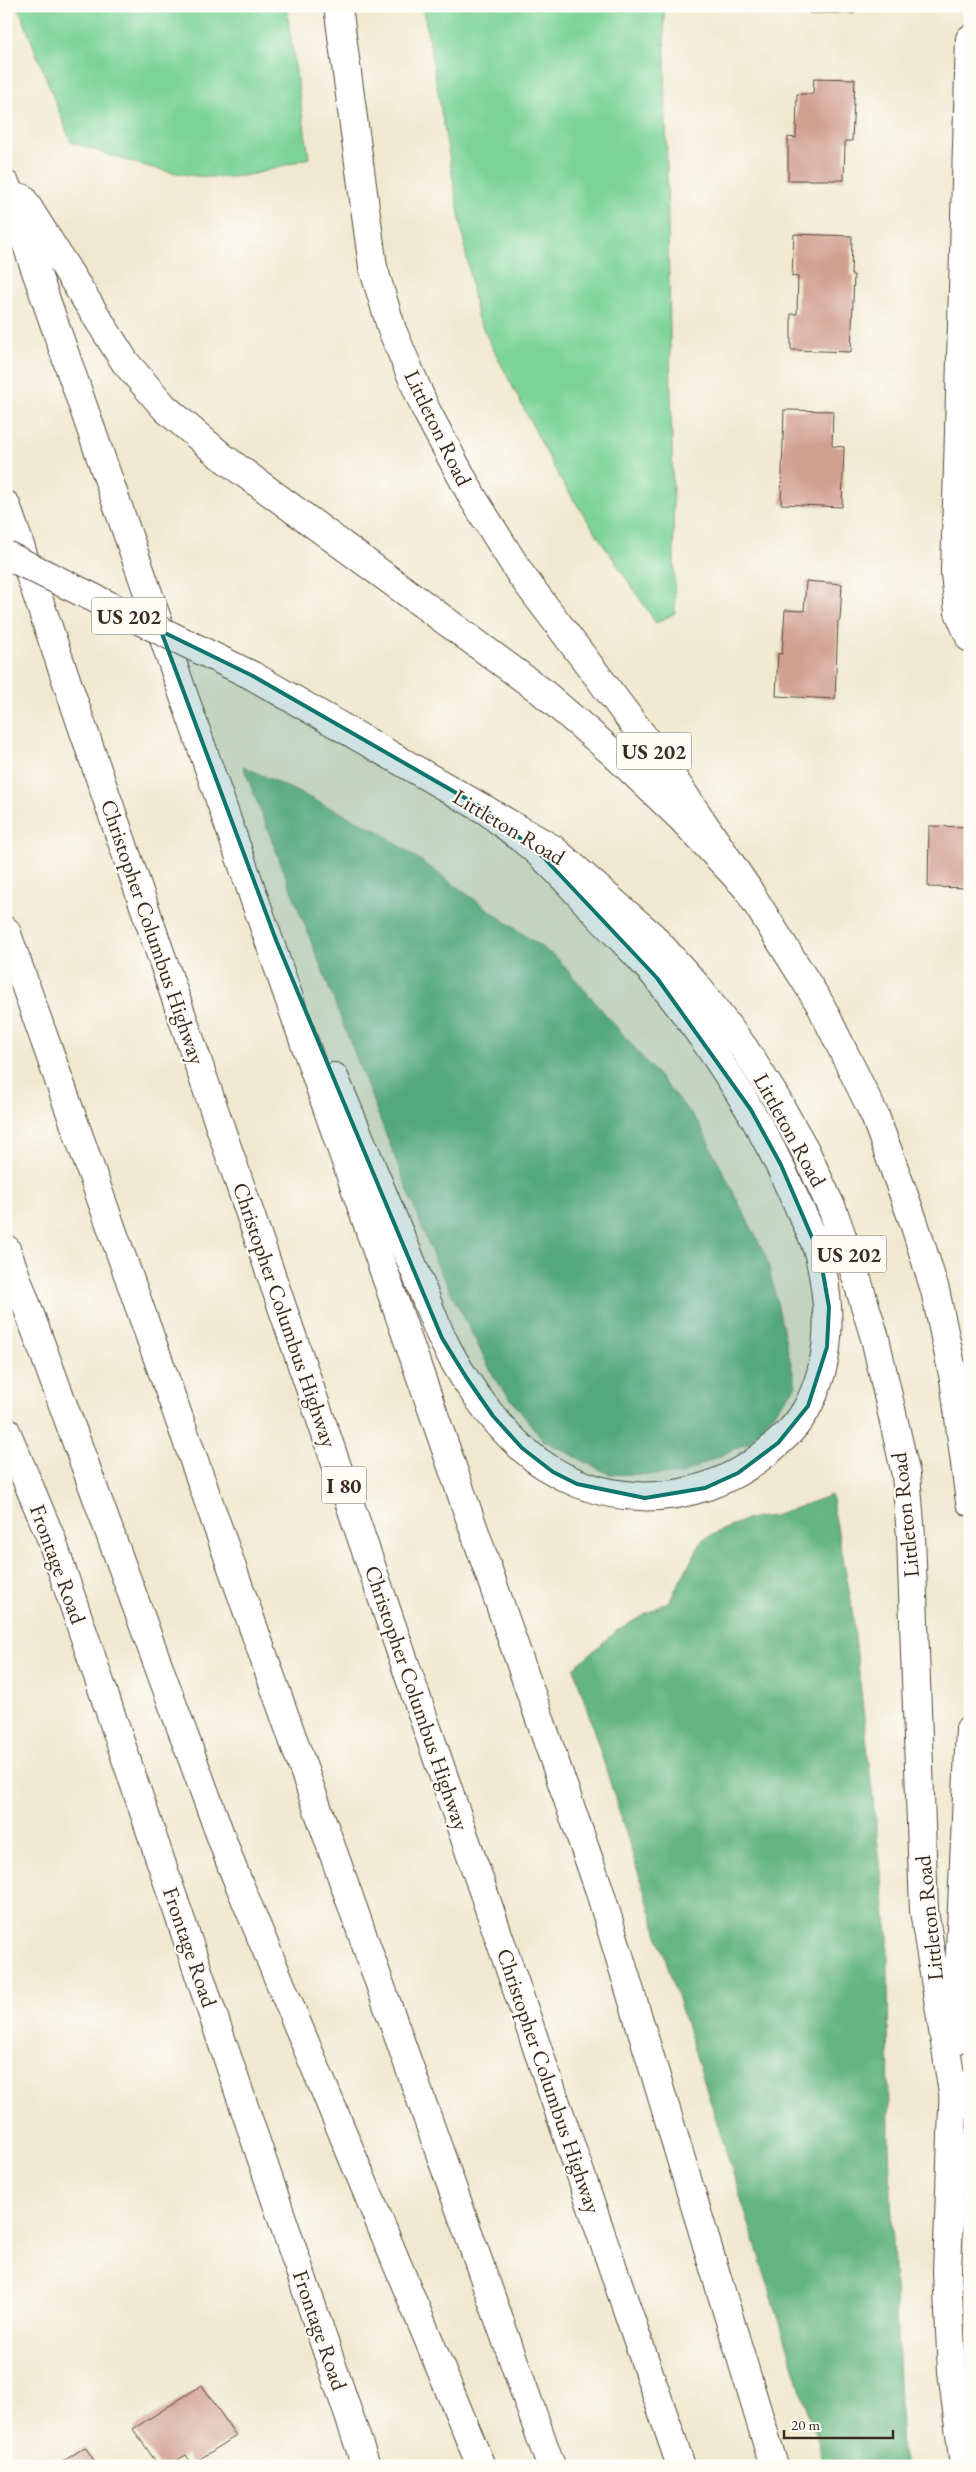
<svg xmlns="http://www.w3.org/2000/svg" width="976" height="2472" viewBox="0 0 976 2472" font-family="'EB Garamond',serif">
<rect width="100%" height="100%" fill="#fdfcf7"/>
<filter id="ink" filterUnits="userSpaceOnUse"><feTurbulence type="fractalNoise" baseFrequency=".02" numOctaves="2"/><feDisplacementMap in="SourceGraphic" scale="10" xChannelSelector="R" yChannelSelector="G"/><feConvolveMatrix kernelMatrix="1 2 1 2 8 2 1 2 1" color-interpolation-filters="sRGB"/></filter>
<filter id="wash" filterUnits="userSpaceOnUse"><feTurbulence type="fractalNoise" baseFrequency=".0096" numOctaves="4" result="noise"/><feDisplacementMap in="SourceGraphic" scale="20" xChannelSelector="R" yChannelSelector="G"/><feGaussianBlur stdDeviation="1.12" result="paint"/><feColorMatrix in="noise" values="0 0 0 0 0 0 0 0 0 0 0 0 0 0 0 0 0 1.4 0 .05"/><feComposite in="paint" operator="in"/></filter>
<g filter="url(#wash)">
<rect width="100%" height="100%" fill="#f0e9d0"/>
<g fill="#7cd397" stroke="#5c7e5a">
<path d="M18,6H286L309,158C287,164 264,173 242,176C183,183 125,160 71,142Z"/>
<polygon points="423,6 664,6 675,613 656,623 560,479 477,317"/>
</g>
<g fill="#65b580" stroke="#50704f">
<polygon points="243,766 379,831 558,959 698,1122 767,1259 796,1386 749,1442 680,1475 609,1474 543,1440 495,1379 435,1261"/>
<polygon points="831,1495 851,1600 888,1935 889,2147 902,2452 905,2466 825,2466 574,1668 616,1631 669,1601 703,1539 746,1519 774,1516"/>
</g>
<g id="blocks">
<g fill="#d1a091">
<polygon points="810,6 855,6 855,13 809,13"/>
<polygon points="814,78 855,79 852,141 845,141 844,180 788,180 788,137 796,138 797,94 813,94"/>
<polygon points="794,234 852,236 851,275 854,275 851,352 791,350 791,314 797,314 798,277 792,276"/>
<polygon points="784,410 833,411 832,446 844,447 842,507 781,504"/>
<polygon points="806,581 842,584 840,620 838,621 835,699 776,696 778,653 782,654 785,610 804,611"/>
<polygon points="929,826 970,827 970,888 928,887"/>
<polygon points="202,2385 236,2436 192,2464 186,2455 168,2466 159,2466 133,2429"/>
<polygon points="85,2447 98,2466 56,2466"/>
</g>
</g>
</g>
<g filter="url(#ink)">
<use href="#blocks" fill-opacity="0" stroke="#564739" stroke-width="1"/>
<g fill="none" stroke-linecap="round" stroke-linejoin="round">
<defs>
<g id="minor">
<polyline points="970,39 955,573 959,612 970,638"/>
<polyline points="6,1431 51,1538 366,2466"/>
</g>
<g id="major">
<polyline points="338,6 373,267 392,330 426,410 473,498 521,575 658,756 747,888 820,1004 875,1116 914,1223 935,1290 954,1379 970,1502"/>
<polyline points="253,676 553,849 652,936 696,985 744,1048 774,1095 805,1150 833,1211 854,1270 875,1338 906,1475 911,1536 924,1911 954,2099"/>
<polyline points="956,2040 970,1729"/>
<polyline points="954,2081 947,2272 952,2371 964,2466"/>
</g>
<g id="highway">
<polyline points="6,185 599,1889 774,2466"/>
<polyline points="22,198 125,362 165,408 221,456 541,691 613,753 681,818 747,888"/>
<polyline points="6,505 681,2466"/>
<polyline points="6,931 551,2466"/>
<path d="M334,1077C358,1133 381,1190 405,1247C418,1276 428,1307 441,1336C460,1376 490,1419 523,1449C592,1511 694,1512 766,1453C783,1439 799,1425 809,1404C832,1359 831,1308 820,1260C816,1239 804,1219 795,1199C761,1120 713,1047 659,980C641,958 619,937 599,916C580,896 563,875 543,857C525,840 505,826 486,810"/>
<polyline points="6,1249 232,1867 481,2466"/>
</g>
</defs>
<use href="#minor" stroke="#564739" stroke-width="30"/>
<use href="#major" stroke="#564739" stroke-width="30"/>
<use href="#highway" stroke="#564739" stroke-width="30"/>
<use href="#minor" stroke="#fff" stroke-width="28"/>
<use href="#major" stroke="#fff" stroke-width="28"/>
<use href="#highway" stroke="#fff" stroke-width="28"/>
<defs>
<polyline id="major-bridge" points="6,555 253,676"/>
</defs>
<use href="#major-bridge" stroke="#564739" stroke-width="30" stroke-linecap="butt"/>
<use href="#major-bridge" stroke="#fff" stroke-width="28"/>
</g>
</g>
<path fill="#0f766e" fill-opacity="0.2" stroke="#0f766e" stroke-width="4" stroke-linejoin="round" d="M161,631L253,676L486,810L544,858L657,978L751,1110L781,1165L820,1256L829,1307L827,1347L808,1406L778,1443L738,1473L705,1488L645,1498L577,1484L553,1472L522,1448L493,1416L466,1377L442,1338L276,940Z"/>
<g text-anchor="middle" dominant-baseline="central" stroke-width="4.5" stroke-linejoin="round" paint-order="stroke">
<g fill="#fdfcf7" stroke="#75695f" stroke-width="1">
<rect x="91.5" y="597.5" width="75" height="37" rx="4"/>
<rect x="616.5" y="732.5" width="75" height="37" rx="4"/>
<rect x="811.5" y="1235.5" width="75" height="37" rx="4"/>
<rect x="321.5" y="1466.5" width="45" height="37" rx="4"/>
</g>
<g font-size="21" font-weight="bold" fill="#3b2a1e">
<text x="129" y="616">US 202</text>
<text x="654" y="751">US 202</text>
<text x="849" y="1254">US 202</text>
<text x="344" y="1485">I 80</text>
</g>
<g font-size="22" fill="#3b2a1e" stroke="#fdfcf7">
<text transform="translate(438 428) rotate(64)">Littleton Road</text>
<text transform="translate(509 827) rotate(31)">Littleton Road</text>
<text transform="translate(153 932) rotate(71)">Christopher Columbus Highway</text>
<text transform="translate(790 1130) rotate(61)">Littleton Road</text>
<text transform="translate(285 1315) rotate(71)">Christopher Columbus Highway</text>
<text transform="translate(905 1515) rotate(-96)">Littleton Road</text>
<text transform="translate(58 1564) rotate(70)">Frontage Road</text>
<text transform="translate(417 1698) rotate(71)">Christopher Columbus Highway</text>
<text transform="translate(929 1918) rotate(-96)">Littleton Road</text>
<text transform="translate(190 1947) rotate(71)">Frontage Road</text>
<text transform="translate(549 2081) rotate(71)">Christopher Columbus Highway</text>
<text transform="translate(320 2330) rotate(71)">Frontage Road</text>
</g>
</g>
<rect width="976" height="2472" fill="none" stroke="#fdfcf7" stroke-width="25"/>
<path d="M784 2430v8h109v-8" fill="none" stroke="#3b2a1e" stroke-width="2.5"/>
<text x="791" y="2430" font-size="15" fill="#3b2a1e" stroke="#fdfcf7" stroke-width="4" paint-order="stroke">20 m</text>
</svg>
